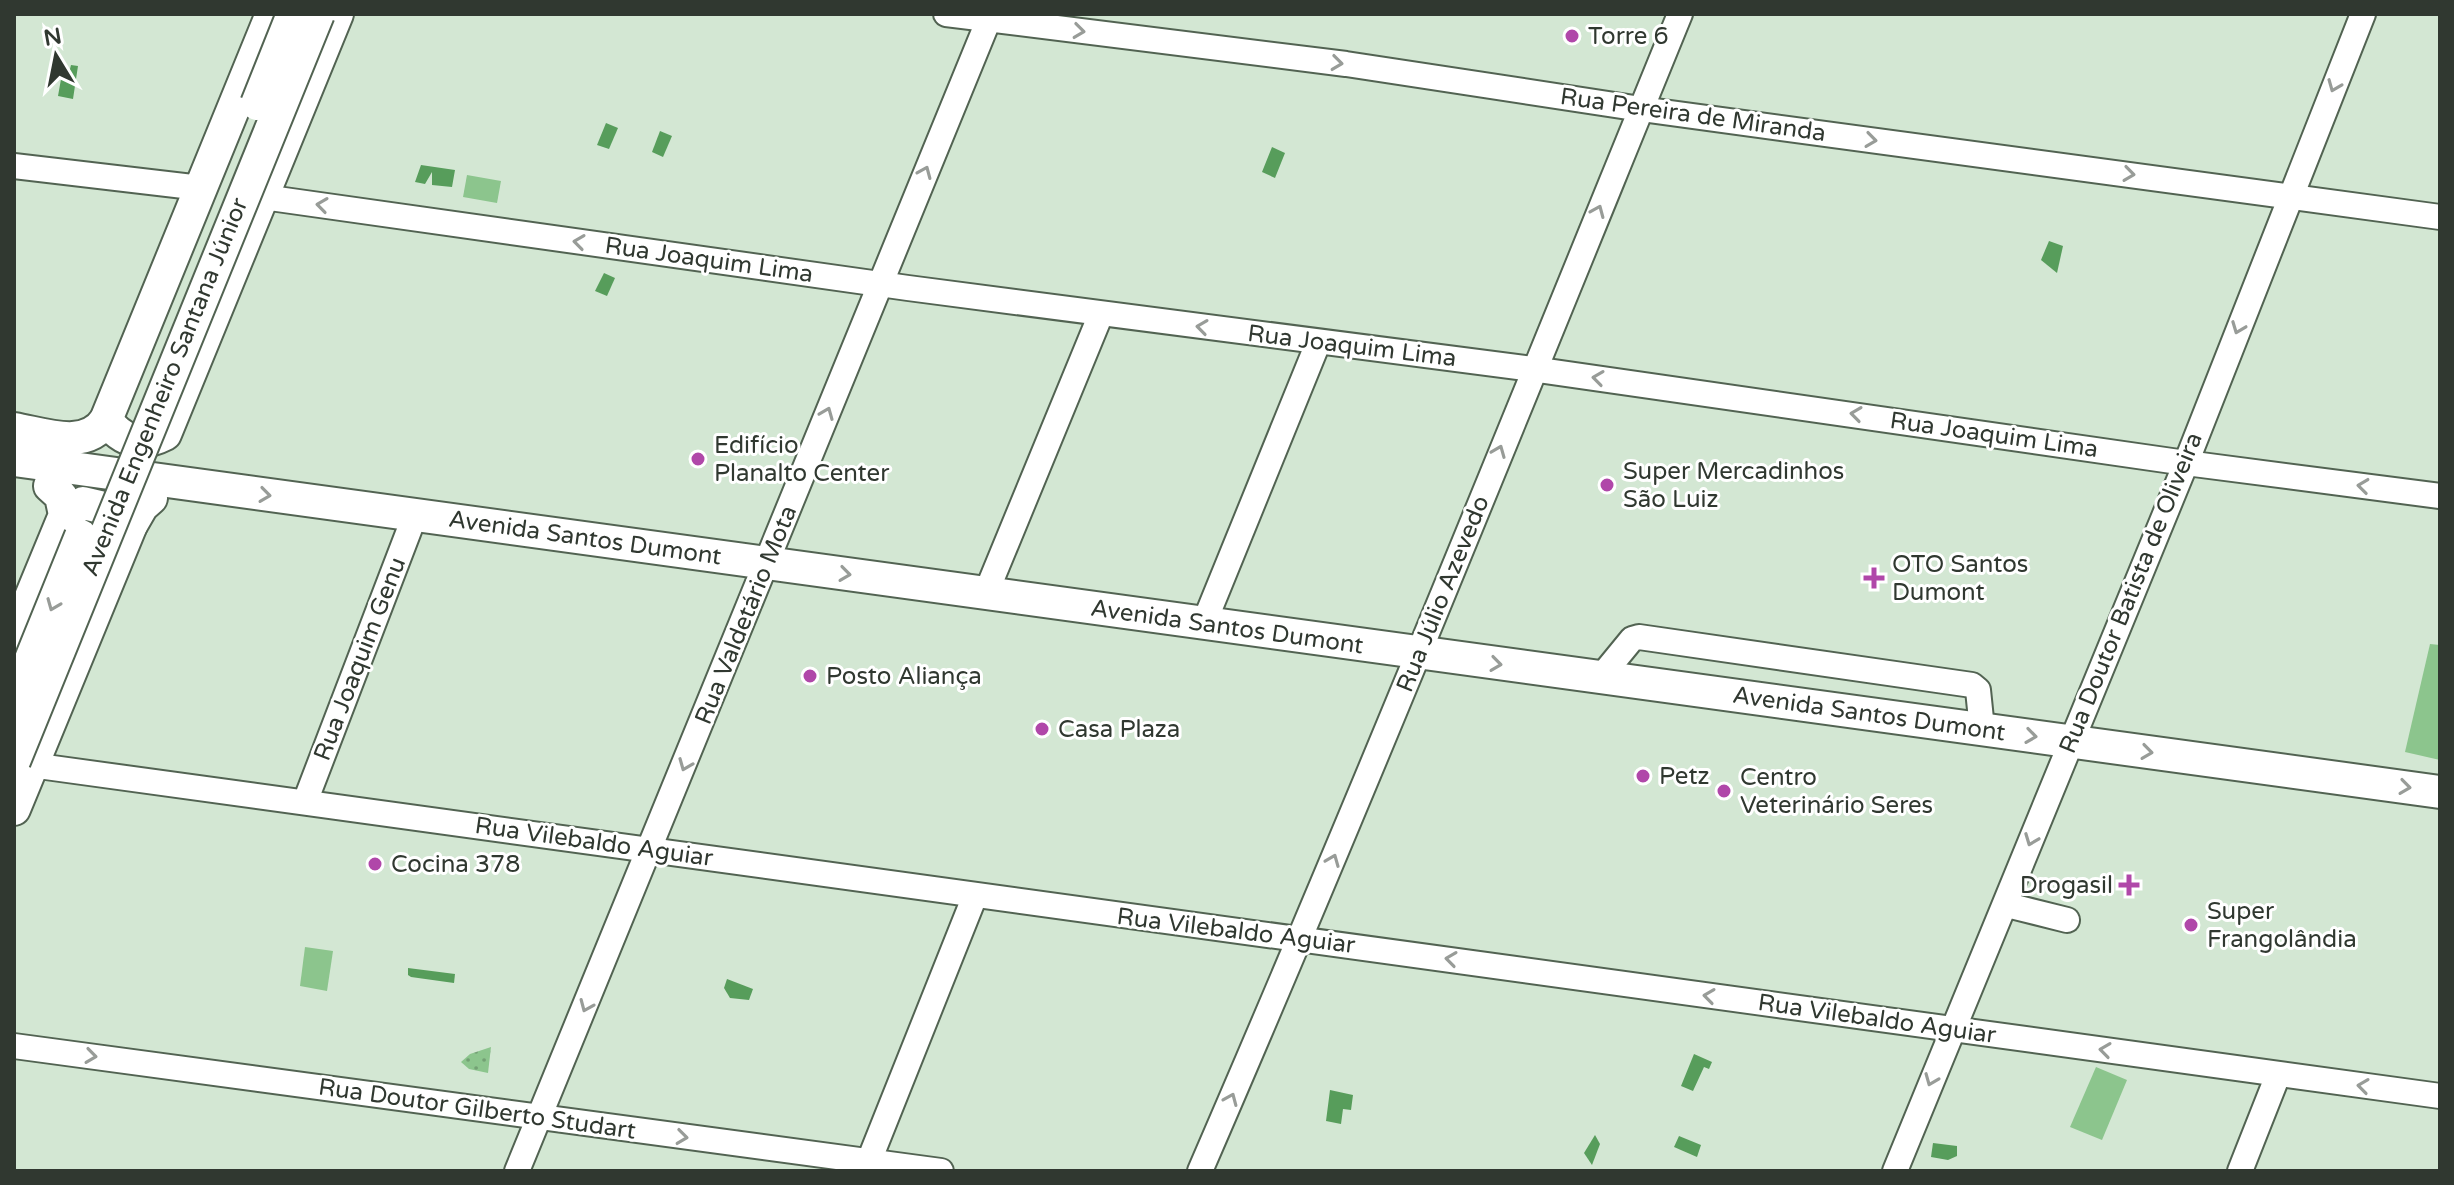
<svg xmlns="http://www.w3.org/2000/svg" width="2454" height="1185" viewBox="0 0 2454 1185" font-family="'Varela Round',sans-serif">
<defs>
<pattern id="park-dots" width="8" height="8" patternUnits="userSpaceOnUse" patternTransform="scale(2)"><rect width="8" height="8" fill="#8cc58d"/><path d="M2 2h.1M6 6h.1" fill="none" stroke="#73a174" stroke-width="1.8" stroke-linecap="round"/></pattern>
</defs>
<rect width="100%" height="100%" fill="#d3e7d3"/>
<polygon fill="url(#park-dots)" points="491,1047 488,1073 469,1069 461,1062 470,1054"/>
<g fill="#8cc58d">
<polygon points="467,175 501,181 497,203 463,197"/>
<polygon points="2430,644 2440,645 2440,760 2405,752"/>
<polygon points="305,947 333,951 327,991 300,986"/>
<polygon points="2096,1067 2127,1080 2102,1140 2070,1127"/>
</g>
<g fill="#579d5b">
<polygon points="71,65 78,66 73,99 58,96 63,68 70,69"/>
<polygon points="606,123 618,128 609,149 597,145"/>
<polygon points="660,131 672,136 663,157 652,152"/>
<polygon points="1272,147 1285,153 1275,178 1262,172"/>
<polygon points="421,165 455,170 452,187 432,185 432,172 425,184 415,182"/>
<polygon points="2049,241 2063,246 2057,273 2041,260"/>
<polygon points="604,273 615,278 607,296 595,291"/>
<polygon points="408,968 455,974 454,983 411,977 408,975"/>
<polygon points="727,979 753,989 749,1000 730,998 724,988"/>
<polygon points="1694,1054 1712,1062 1709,1069 1704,1067 1693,1091 1681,1086"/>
<polygon points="1330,1090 1353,1095 1351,1110 1343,1109 1341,1124 1326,1121"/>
<polygon points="1595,1135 1600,1144 1592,1165 1584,1153"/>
<polygon points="1679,1136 1701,1145 1697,1157 1674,1147"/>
<polygon points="1933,1143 1957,1146 1957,1156 1948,1160 1931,1157"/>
</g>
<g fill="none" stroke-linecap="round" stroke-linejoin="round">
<defs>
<g id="minor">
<polyline points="946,14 1346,64 1641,109 2440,217"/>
<polyline points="14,166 201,188"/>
<polyline points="263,197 908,288 1532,369 2186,463 2440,496"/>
<polyline points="986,593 1101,314"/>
<polyline points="1204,623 1318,343"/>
<polyline points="1600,678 1632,639 1639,637 1972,685 1978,690 1982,729"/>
<polyline points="31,765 2440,1096"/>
<polyline points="305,802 415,515"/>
<polyline points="2007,905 2067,920"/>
<polyline points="14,1046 941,1171"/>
<polyline points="869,1161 974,898"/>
<polyline points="517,1171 991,14"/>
<path d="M1200,1171C1366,788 1522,401 1680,14"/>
<polyline points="1895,1171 2186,463 2363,14"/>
<polyline points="2240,1171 2278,1075"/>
</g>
<g id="major">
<path d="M106,420C123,442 140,447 165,434L337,14"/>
<path d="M14,429C44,434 86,451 106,420L272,14"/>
<polyline points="14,460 2440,792"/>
<polyline points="65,515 83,503 126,513 131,525"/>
<polyline points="14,638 65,515 61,496 50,486"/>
<polyline points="14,809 131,525 142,506 151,498"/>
</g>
</defs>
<use href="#minor" stroke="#526352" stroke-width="28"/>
<use href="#major" stroke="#526352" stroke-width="36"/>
<use href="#minor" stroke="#fff" stroke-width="24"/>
<use href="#major" stroke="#fff" stroke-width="32"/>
<defs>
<g id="major-bridge">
<polyline points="257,104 293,14"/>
<polyline points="14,701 81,536"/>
<polyline points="14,761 318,14"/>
</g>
</defs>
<use href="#major-bridge" stroke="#526352" stroke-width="36" stroke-linecap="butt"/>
<use href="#major-bridge" stroke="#fff" stroke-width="32"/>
</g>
<defs><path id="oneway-chevron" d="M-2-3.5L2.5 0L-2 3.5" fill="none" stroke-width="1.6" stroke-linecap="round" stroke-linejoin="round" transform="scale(2)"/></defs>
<g stroke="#989c98">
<use href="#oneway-chevron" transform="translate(1079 31) rotate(7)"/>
<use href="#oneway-chevron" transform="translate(1337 63) rotate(7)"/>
<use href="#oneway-chevron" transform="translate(2334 86) rotate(112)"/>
<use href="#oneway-chevron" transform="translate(1871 140) rotate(8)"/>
<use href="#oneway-chevron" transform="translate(925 172) rotate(-67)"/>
<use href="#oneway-chevron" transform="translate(2129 174) rotate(8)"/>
<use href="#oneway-chevron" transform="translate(322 205) rotate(-172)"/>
<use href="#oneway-chevron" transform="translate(1598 211) rotate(-67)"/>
<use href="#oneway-chevron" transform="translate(579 242) rotate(-172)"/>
<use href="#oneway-chevron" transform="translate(1202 327) rotate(-172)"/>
<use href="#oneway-chevron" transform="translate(2238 328) rotate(111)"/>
<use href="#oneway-chevron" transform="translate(1598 378) rotate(-172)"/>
<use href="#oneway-chevron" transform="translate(827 413) rotate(-68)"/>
<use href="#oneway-chevron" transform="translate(1856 414) rotate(-172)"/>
<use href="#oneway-chevron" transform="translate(1499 451) rotate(-68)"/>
<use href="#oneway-chevron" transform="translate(2363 486) rotate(-173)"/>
<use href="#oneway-chevron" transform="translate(265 495) rotate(8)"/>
<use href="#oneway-chevron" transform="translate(845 574) rotate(8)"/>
<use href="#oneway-chevron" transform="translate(53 605) rotate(112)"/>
<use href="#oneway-chevron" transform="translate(1496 664) rotate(8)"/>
<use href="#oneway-chevron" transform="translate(2031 736) rotate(8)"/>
<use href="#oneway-chevron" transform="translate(2147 752) rotate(8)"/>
<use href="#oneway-chevron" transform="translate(685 765) rotate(112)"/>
<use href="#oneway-chevron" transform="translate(2405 787) rotate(8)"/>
<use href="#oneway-chevron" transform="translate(2031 840) rotate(111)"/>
<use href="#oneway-chevron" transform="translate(1333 860) rotate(-68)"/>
<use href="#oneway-chevron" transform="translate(1451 959) rotate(-172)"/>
<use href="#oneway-chevron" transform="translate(1709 996) rotate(-172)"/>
<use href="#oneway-chevron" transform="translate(586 1006) rotate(113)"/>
<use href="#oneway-chevron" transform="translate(2105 1050) rotate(-172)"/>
<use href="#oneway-chevron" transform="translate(91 1056) rotate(8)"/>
<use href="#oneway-chevron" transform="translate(1931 1080) rotate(112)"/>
<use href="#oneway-chevron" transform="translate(2363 1086) rotate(-172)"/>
<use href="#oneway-chevron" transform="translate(1231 1099) rotate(-67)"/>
<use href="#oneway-chevron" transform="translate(682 1137) rotate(7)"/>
</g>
<g fill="#b047a9" stroke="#fff" stroke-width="3">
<circle cx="1572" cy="36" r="8"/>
<circle cx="698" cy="459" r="8"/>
<circle cx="1607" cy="485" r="8"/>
<path d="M1870 566h8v8h8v8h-8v8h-8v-8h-8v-8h8z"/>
<circle cx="810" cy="676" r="8"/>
<circle cx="1042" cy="729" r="8"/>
<circle cx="1643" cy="776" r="8"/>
<circle cx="1724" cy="791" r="8"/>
<circle cx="375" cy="864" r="8"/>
<path d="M2125 873h8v8h8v8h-8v8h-8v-8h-8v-8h8z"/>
<circle cx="2191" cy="925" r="8"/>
</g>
<g text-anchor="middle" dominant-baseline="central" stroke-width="6" stroke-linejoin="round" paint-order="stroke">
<g font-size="24" fill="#303830" stroke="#fff" text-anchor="start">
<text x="1588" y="36">Torre 6</text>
<text x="714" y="445">Edifício<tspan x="714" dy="28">Planalto Center</tspan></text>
<text x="1623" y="471">Super Mercadinhos<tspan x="1623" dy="28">São Luiz</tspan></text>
<text x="1892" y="564">OTO Santos<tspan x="1892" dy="28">Dumont</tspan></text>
<text x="826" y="676">Posto Aliança</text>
<text x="1058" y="729">Casa Plaza</text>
<text x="1659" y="776">Petz</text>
<text x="1740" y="777">Centro<tspan x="1740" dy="28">Veterinário Seres</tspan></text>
<text x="391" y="864">Cocina 378</text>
<text x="2113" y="885" text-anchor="end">Drogasil</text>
<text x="2207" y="911">Super<tspan x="2207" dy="28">Frangolândia</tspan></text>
</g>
<g font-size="24" fill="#303830" stroke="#fff">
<text transform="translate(1693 115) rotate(8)">Rua Pereira de Miranda</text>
<text transform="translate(709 260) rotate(8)">Rua Joaquim Lima</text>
<text transform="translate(1352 346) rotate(7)">Rua Joaquim Lima</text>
<text transform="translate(165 387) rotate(-68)">Avenida Engenheiro Santana Júnior</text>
<text transform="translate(1994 435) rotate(8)">Rua Joaquim Lima</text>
<text transform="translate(585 538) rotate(8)">Avenida Santos Dumont</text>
<text transform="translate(2131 593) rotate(-68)">Rua Doutor Batista de Oliveira</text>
<text transform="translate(1443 594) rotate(-68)">Rua Júlio Azevedo</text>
<text transform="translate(746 615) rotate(-68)">Rua Valdetário Mota</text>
<text transform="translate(1227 627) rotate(8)">Avenida Santos Dumont</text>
<text transform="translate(360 659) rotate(-69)">Rua Joaquim Genu</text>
<text transform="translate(1869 714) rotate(8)">Avenida Santos Dumont</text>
<text transform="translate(594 842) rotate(8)">Rua Vilebaldo Aguiar</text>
<text transform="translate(1236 931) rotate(7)">Rua Vilebaldo Aguiar</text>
<text transform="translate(1877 1019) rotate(8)">Rua Vilebaldo Aguiar</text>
<text transform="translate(477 1109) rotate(8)">Rua Doutor Gilberto Studart</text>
</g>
</g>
<rect width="2454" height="1185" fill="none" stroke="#303830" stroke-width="32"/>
<g transform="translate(56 56) rotate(350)" stroke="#ffffff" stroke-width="6" paint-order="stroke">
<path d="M0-6L14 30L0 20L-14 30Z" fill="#303830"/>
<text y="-12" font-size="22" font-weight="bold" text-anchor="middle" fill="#303830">N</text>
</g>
</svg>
